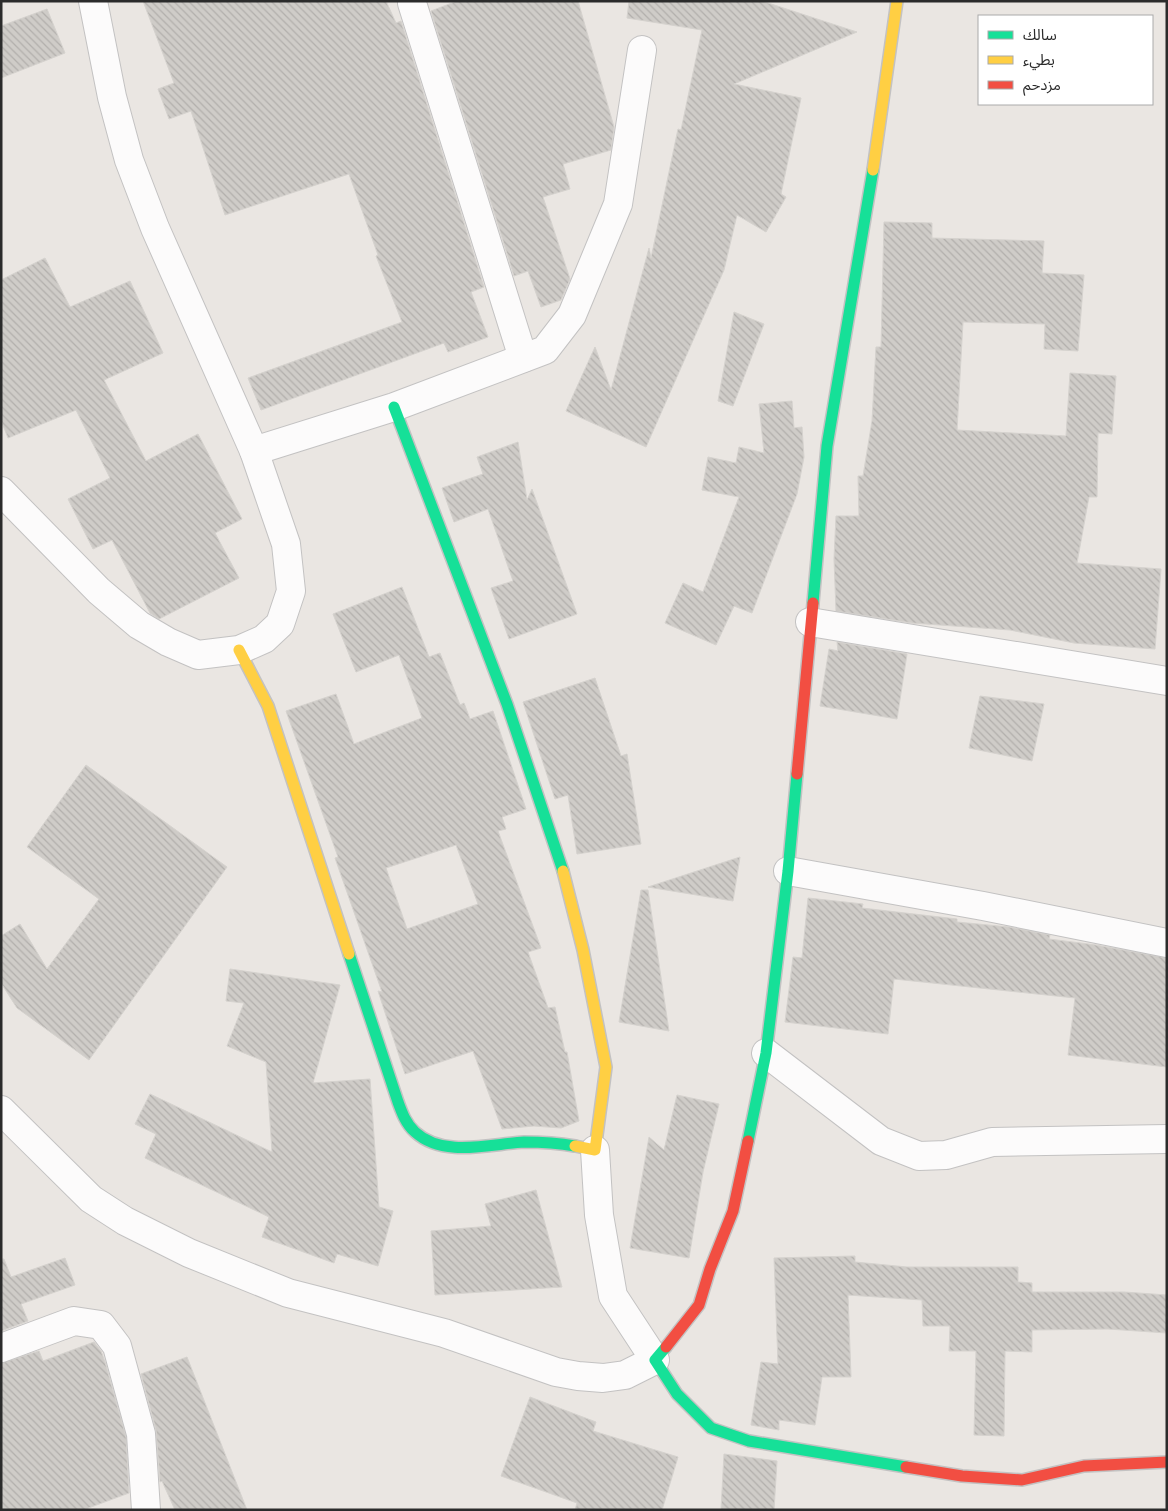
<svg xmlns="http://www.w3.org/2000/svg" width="1168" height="1511" viewBox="0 0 1168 1511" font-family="Inter,'Noto Sans Arabic',sans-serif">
<defs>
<pattern id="building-back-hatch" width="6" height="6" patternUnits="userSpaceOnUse" patternTransform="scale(1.25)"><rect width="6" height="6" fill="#cfccc8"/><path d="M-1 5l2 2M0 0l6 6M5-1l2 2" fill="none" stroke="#b2afac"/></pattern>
</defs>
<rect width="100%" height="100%" fill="#eae6e2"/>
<g fill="url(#building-back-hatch)" stroke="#d5d2ce" fill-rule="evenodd">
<polygon points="143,1 386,1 396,23 401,21 484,287 471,292 488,337 448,352 444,343 261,410 248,378 402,322 376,256 378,255 349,174 225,215 191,111 169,119 158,89 174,83"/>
<polygon points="457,1 578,1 614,127 611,150 563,164 570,189 543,197 570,279 561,300 541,307 528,271 514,276 431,11"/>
<polygon points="629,1 762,1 857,32 734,84 801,98 781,194 786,197 766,232 737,215 724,270 646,447 566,411 595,347 611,390 649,248 651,258 678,129 681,130 702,30 627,18"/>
<polygon points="47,9 65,53 1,78 1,26"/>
<polygon points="884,222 932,223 932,238 1044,241 1042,273 1084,275 1078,351 1044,349 1045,324 963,322 957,430 1066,436 1070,373 1116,376 1112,434 1098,433 1097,497 1089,497 1077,563 1161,569 1155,649 1074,643 1010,630 912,623 836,611 834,559 836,516 859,516 858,476 863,476 872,421 876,347 881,347"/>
<polygon points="45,258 70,307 130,281 163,353 104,380 146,461 198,434 242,519 215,533 239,578 159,619 150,613 112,540 93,549 68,499 110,478 76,410 8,438 1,420 1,280"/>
<polygon points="734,312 764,324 733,406 718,401"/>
<polygon points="792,401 794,428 802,427 804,457 797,494 752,613 734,606 716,645 665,623 683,583 703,592 739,497 702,490 708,457 736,463 739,447 764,453 759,404"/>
<polygon points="518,442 527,500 532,489 577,614 509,639 491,588 513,581 488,509 454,522 442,488 483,474 477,457"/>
<path d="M402,587L429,657L440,653L460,705L464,703L470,719L493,711L526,809L502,817L506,829L498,831L541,948L528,952L548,1008L555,1007L565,1052H567L579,1121L561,1128L534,1126L502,1129L473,1051L405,1074L378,991L382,992L335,858L338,857L286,711L336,694L354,744L422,718L399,655L356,672L333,614ZM456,845L478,904L407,929L386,868Z"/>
<polygon points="837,642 907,654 897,719 820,706 829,649 838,651"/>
<polygon points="595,678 621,756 627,754 641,844 577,854 568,795 555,799 523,702"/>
<polygon points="980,696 1044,704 1032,761 969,748"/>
<polygon points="86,765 227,867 89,1060 17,1008 1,983 1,936 20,924 47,969 99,899 27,847"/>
<polygon points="740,857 733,901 648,887"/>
<polygon points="641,890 648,890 669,1031 619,1022"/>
<polygon points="808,898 863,904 862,908 957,919 957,922 1009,927 1050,935 1049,939 1096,945 1167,958 1167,1067 1068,1055 1075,998 894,979 888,1034 785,1022 793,957 802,958"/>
<polygon points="230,969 340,985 313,1083 370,1079 379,1207 393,1211 378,1266 337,1254 334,1263 262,1237 269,1217 145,1158 156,1134 135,1124 150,1094 272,1152 266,1062 227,1046 244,1003 226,1001"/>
<polygon points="677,1095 719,1104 703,1172 689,1258 630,1248 649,1137 664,1150"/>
<polygon points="536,1190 562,1287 435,1295 431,1231 491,1226 485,1204"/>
<polygon points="855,1256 855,1262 907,1267 1018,1267 1018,1282 1032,1283 1032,1292 1124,1292 1167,1295 1167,1333 1108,1329 1032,1330 1032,1352 1005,1351 1004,1436 974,1435 976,1351 949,1351 950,1326 923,1326 922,1300 848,1295 851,1377 822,1377 815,1425 779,1420 779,1430 751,1425 761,1362 778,1364 774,1258"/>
<polygon points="65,1258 75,1285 21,1304 28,1321 1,1331 1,1259 4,1259 11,1277"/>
<polygon points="94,1342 101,1351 105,1362 126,1437 129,1493 83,1510 1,1510 1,1363 39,1351 43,1361"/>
<polygon points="187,1357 247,1510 175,1510 162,1481 160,1482 156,1430 141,1374"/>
<polygon points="530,1397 596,1422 593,1431 678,1457 662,1510 575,1510 577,1503 501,1476"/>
<polygon points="724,1454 777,1461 774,1510 721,1510"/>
</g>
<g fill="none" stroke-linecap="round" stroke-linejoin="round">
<defs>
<g id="street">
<polyline points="412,3 523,358"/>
<polyline points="254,451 394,407 545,350 572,315 618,204 642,50"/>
<polyline points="1,491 99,591 139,625 168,642 198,655 239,650 264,639 280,624 291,591 286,544 254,451 155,228 129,160 112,97 93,1"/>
<polyline points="810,622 1167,681"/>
<polyline points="788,871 983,906 1167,943"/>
<polyline points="766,1053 881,1141 919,1156 946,1155 992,1142 1167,1139"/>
<polyline points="1,1110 91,1199 125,1221 189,1253 288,1293 444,1333 556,1372 578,1376 603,1378 625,1375 655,1360 613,1296 599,1215 595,1150"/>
<polyline points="1,1348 74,1321 101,1325 117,1346 141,1434 146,1510"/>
</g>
<g id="fast">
<polyline points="394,407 507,704 563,871"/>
<polyline points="813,603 827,446 873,170"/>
<path d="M349,954L398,1102C402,1113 406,1124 415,1132C443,1158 490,1144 524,1142C541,1142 558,1143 575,1146"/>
<polyline points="748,1141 766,1053 788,871 797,774"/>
<polyline points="666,1347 655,1360 677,1394 711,1428 749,1441 906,1467"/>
</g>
<g id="slow">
<polyline points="873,170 897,1"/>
<polyline points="239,650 268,706 349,954"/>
<polyline points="563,871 583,950 606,1067 595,1150 575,1146"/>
</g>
<g id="jam">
<polyline points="797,774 813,603"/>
<polyline points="666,1347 699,1305 710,1269 733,1211 748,1141"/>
<polyline points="906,1467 962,1476 1022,1480 1084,1466 1167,1462"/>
</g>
</defs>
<use href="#street" stroke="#c3c2c2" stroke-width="30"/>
<use href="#fast" stroke="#c3c2c2" stroke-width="14"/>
<use href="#slow" stroke="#c3c2c2" stroke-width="14"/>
<use href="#jam" stroke="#c3c2c2" stroke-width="14"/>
<use href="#street" stroke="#fcfbfb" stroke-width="28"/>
<use href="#fast" stroke="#16e098" stroke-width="11"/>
<use href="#slow" stroke="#ffcf43" stroke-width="11"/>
<use href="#jam" stroke="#f24e42" stroke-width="11"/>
</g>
<rect width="1168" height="1511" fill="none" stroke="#2b2b2b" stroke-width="5"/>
<rect x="978" y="15" width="175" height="90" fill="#ffffff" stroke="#aaaaaa"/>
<rect x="988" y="31" width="25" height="8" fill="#16e098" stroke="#aaaaaa"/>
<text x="1023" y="40" font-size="15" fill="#2b2b2b">سالك</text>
<rect x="988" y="56" width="25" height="8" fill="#ffcf43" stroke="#aaaaaa"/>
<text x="1023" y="65" font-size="15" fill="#2b2b2b">بطيء</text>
<rect x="988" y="81" width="25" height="8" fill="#f24e42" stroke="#aaaaaa"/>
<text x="1023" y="90" font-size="15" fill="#2b2b2b">مزدحم</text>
</svg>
